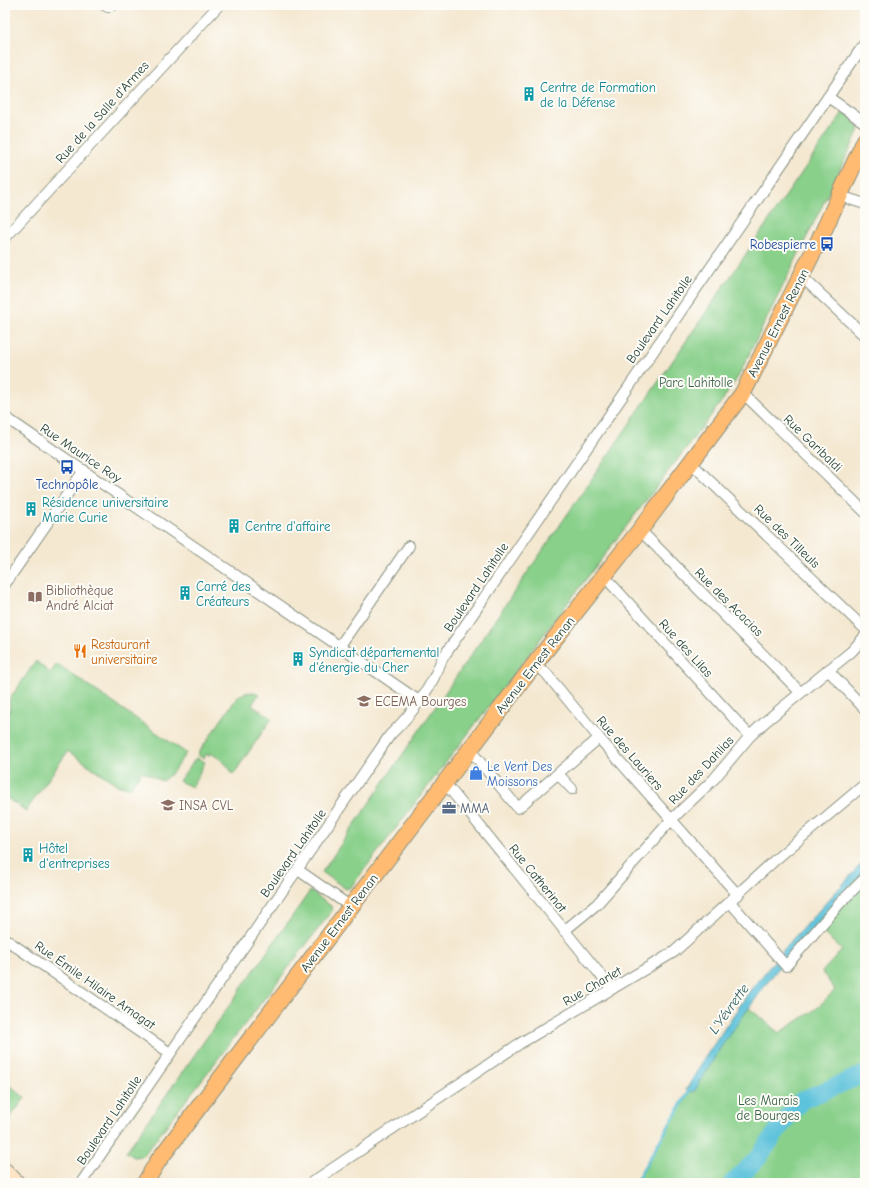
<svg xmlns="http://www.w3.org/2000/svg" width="870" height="1188" viewBox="0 0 870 1188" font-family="'Comic Neue',sans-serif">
<rect width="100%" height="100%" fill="#fdfcf7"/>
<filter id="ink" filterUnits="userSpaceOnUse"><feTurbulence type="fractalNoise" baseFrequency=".025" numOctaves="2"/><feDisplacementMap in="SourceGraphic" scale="8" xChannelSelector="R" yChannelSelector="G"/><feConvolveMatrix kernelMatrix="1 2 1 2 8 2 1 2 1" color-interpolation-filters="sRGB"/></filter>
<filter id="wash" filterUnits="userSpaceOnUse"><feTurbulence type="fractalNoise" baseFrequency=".012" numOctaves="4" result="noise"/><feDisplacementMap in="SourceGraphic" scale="16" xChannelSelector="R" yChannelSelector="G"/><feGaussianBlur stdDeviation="0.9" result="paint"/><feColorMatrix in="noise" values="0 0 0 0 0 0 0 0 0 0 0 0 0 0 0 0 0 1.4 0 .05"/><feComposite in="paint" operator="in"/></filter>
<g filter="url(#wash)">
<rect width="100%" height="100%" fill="#f4e8d1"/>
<g fill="#89d08b" stroke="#548660">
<polygon points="844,111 853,119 859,129 856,137 738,377 722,401 351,887 346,889 322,872"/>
<polygon points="36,661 50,673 57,664 186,753 172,773 162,781 142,771 131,787 119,786 68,751 26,811 5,797 5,718 10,711 9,700"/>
<path d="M254,692L259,694L252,705L272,718L233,775C228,764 221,759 210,753L209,756L206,754L204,758L197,755L238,696L245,693Z"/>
<polygon points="196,758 205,762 192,787 179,781"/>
<polygon points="865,864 865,1183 634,1183 700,1072 739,1016 749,1008 779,1033 816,1009 835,990 822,972 842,950 812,923"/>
<polygon points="310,891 331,906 332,911 143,1156 134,1157 126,1152"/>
<polygon points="5,1081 25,1098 7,1121 5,1119"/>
</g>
<polygon fill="#5dc2db" stroke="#3e8088" points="865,860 865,870 781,964 724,1042 694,1092 686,1090 704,1059 749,992 790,942"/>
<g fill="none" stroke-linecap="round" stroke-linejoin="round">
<polyline stroke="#5dc2db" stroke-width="3" points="635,1183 691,1088"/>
<polyline stroke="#5dc2db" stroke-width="18" points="732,1183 758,1158 788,1116 802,1100 865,1074"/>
</g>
</g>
<g filter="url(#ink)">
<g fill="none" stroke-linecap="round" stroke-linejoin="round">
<defs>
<g id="minor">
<polyline points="104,5 108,7 113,5"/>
<polyline points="828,97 865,123"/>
<polyline points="840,196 865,204"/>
<polyline points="5,238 219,5"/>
<polyline points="801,276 865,336"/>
<polyline points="743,393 865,512"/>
<polyline points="5,417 419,701"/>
<polyline points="691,463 865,629"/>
<polyline points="640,530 800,692"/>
<polyline points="604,576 750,736"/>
<polyline points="5,584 84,470"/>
<polyline points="339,647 409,546"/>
<polyline points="534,665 545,672 599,738 738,895"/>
<polyline points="828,670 865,709"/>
<polyline points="470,750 518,808 599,738"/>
<polyline points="558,774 572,789"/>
<polyline points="445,783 612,989"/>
<polyline points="298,870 351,907"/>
<polyline points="730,902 786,966 840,903 865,878"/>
<polyline points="564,931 597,904 671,820 714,779 750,736 766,721 852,651 865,636"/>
<polyline points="5,939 170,1053"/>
<path d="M81,1183L390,735C413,713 431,689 442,659L865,43"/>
<polyline points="311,1183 519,1044 674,952 775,860 865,784"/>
</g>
<polyline id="secondary" points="5,1170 18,1183"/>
<polyline id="primary" points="145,1183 158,1161 534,665 640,530 743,393 823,232 865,140"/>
</defs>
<use href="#minor" stroke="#8a9282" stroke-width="12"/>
<use href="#secondary" stroke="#8a9282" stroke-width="16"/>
<use href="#primary" stroke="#8a9282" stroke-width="18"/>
<use href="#minor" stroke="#fff" stroke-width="10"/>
<use href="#secondary" stroke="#ffe4c6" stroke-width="14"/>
<use href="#primary" stroke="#ffbb71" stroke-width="16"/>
</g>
</g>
<defs>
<symbol id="building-bare" viewBox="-9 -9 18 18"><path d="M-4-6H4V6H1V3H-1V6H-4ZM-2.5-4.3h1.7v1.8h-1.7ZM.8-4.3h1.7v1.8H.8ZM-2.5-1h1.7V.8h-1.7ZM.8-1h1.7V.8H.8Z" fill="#0f9aa8" stroke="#fdfcf7" stroke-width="2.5" paint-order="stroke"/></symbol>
<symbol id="bus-bare" viewBox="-9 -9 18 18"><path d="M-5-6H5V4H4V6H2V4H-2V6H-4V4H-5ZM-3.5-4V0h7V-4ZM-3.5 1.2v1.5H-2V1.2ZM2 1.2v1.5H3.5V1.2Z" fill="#1a4fb4" stroke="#fdfcf7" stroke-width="2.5" paint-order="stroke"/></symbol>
<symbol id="library-bare" viewBox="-9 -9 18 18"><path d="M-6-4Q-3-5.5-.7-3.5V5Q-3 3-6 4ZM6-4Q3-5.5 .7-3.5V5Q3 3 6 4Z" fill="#8d6e63" stroke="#fdfcf7" stroke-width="2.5" paint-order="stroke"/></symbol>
<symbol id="restaurant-bare" viewBox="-9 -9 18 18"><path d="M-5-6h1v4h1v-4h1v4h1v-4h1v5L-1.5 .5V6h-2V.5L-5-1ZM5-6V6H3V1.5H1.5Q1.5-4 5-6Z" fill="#e8710a" stroke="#fdfcf7" stroke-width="2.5" paint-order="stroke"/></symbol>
<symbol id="university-bare" viewBox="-9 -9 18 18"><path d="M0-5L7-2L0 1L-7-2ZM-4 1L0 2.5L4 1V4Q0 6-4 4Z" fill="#8d6e63" stroke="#fdfcf7" stroke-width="2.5" paint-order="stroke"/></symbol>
<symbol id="shop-bare" viewBox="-9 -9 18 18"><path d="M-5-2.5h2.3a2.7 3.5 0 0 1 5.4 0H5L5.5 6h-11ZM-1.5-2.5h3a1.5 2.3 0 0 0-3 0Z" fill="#3f7fe0" stroke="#fdfcf7" stroke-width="2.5" paint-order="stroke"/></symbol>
<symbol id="office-bare" viewBox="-9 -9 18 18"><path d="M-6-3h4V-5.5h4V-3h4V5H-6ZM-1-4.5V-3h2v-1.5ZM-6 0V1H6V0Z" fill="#5c6f8a" stroke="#fdfcf7" stroke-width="2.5" paint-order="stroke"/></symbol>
</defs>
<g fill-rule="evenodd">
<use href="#building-bare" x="519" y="84" width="20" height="20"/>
<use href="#bus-bare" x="817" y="234" width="20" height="20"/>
<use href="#bus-bare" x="57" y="457" width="20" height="20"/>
<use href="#building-bare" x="21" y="499" width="20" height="20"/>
<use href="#building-bare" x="224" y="516" width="20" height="20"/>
<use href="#building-bare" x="175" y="583" width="20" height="20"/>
<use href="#library-bare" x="25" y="587" width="20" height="20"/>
<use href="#restaurant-bare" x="70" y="641" width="20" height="20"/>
<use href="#building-bare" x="288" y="649" width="20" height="20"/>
<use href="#university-bare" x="354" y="691" width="20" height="20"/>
<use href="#shop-bare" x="466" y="763" width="20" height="20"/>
<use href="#university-bare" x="158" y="795" width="20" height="20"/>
<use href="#office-bare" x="439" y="798" width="20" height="20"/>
<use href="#building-bare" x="18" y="845" width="20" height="20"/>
</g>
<g text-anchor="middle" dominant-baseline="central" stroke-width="4" stroke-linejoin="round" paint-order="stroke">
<g font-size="13" fill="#0d838f" stroke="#fdfcf7" text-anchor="start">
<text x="540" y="87">Centre de Formation<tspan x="540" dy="15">de la Défense</tspan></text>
<text x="42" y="502">Résidence universitaire<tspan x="42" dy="15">Marie Curie</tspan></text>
<text x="245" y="526">Centre d'affaire</text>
<text x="196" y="586">Carré des<tspan x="196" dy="15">Créateurs</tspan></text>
<text x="309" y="652">Syndicat départemental<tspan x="309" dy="15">d'énergie du Cher</tspan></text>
<text x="39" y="848">Hôtel<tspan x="39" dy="15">d'entreprises</tspan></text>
</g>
<g font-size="13" fill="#1f3d34" stroke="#fdfcf7">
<text transform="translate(102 112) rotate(-48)">Rue de la Salle d'Armes</text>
<text transform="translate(659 319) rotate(-55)">Boulevard Lahitolle</text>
<text transform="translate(778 323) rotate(-63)">Avenue Ernest Renan</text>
<text transform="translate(813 443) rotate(44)">Rue Garibaldi</text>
<text transform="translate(81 453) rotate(34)">Rue Maurice Roy</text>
<text transform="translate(787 536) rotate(44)">Rue des Tilleuls</text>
<text transform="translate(476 587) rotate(-56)">Boulevard Lahitolle</text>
<text transform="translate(729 602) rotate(45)">Rue des Acacias</text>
<text transform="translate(686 648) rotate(48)">Rue des Lilas</text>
<text transform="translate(535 665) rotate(-52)">Avenue Ernest Renan</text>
<text transform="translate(630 753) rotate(49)">Rue des Lauriers</text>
<text transform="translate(701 770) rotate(-47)">Rue des Dahlias</text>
<text transform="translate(293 853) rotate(-55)">Boulevard Lahitolle</text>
<text transform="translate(538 878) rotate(51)">Rue Catherinot</text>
<text transform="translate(339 923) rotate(-53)">Avenue Ernest Renan</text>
<text transform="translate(95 985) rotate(35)">Rue Émile Hilaire Amagat</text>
<text transform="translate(592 986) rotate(-30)">Rue Charlet</text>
<text transform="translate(109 1120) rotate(-56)">Boulevard Lahitolle</text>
</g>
<g font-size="13" fill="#164399" stroke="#fdfcf7" text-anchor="end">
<text x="816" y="244">Robespierre</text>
<text x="67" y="484" text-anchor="middle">Technopôle</text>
</g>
<g font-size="13" fill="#3a624a" stroke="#fdfcf7">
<text x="696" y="382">Parc Lahitolle</text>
<text x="768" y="1100">Les Marais<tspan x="768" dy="15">de Bourges</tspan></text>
</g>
<g font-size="13" fill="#785e54" stroke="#fdfcf7" text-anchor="start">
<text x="46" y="590">Bibliothèque<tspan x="46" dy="15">André Alciat</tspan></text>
<text x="375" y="701">ECEMA Bourges</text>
<text x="179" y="805">INSA CVL</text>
</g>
<g font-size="13" fill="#c56008" stroke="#fdfcf7" text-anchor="start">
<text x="91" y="644">Restaurant<tspan x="91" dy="15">universitaire</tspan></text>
</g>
<g font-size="13" fill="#366cbe" stroke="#fdfcf7" text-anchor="start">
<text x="487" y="766">Le Vent Des<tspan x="487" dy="15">Moissons</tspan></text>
</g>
<g font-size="13" fill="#4e5e75" stroke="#fdfcf7" text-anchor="start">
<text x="460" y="808">MMA</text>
</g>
<g font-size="14" font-style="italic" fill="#2e5e5e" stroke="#fdfcf7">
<text transform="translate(729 1009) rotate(-54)">L'Yévrette</text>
</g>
</g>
<rect width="870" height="1188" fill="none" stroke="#fdfcf7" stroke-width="20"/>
</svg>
